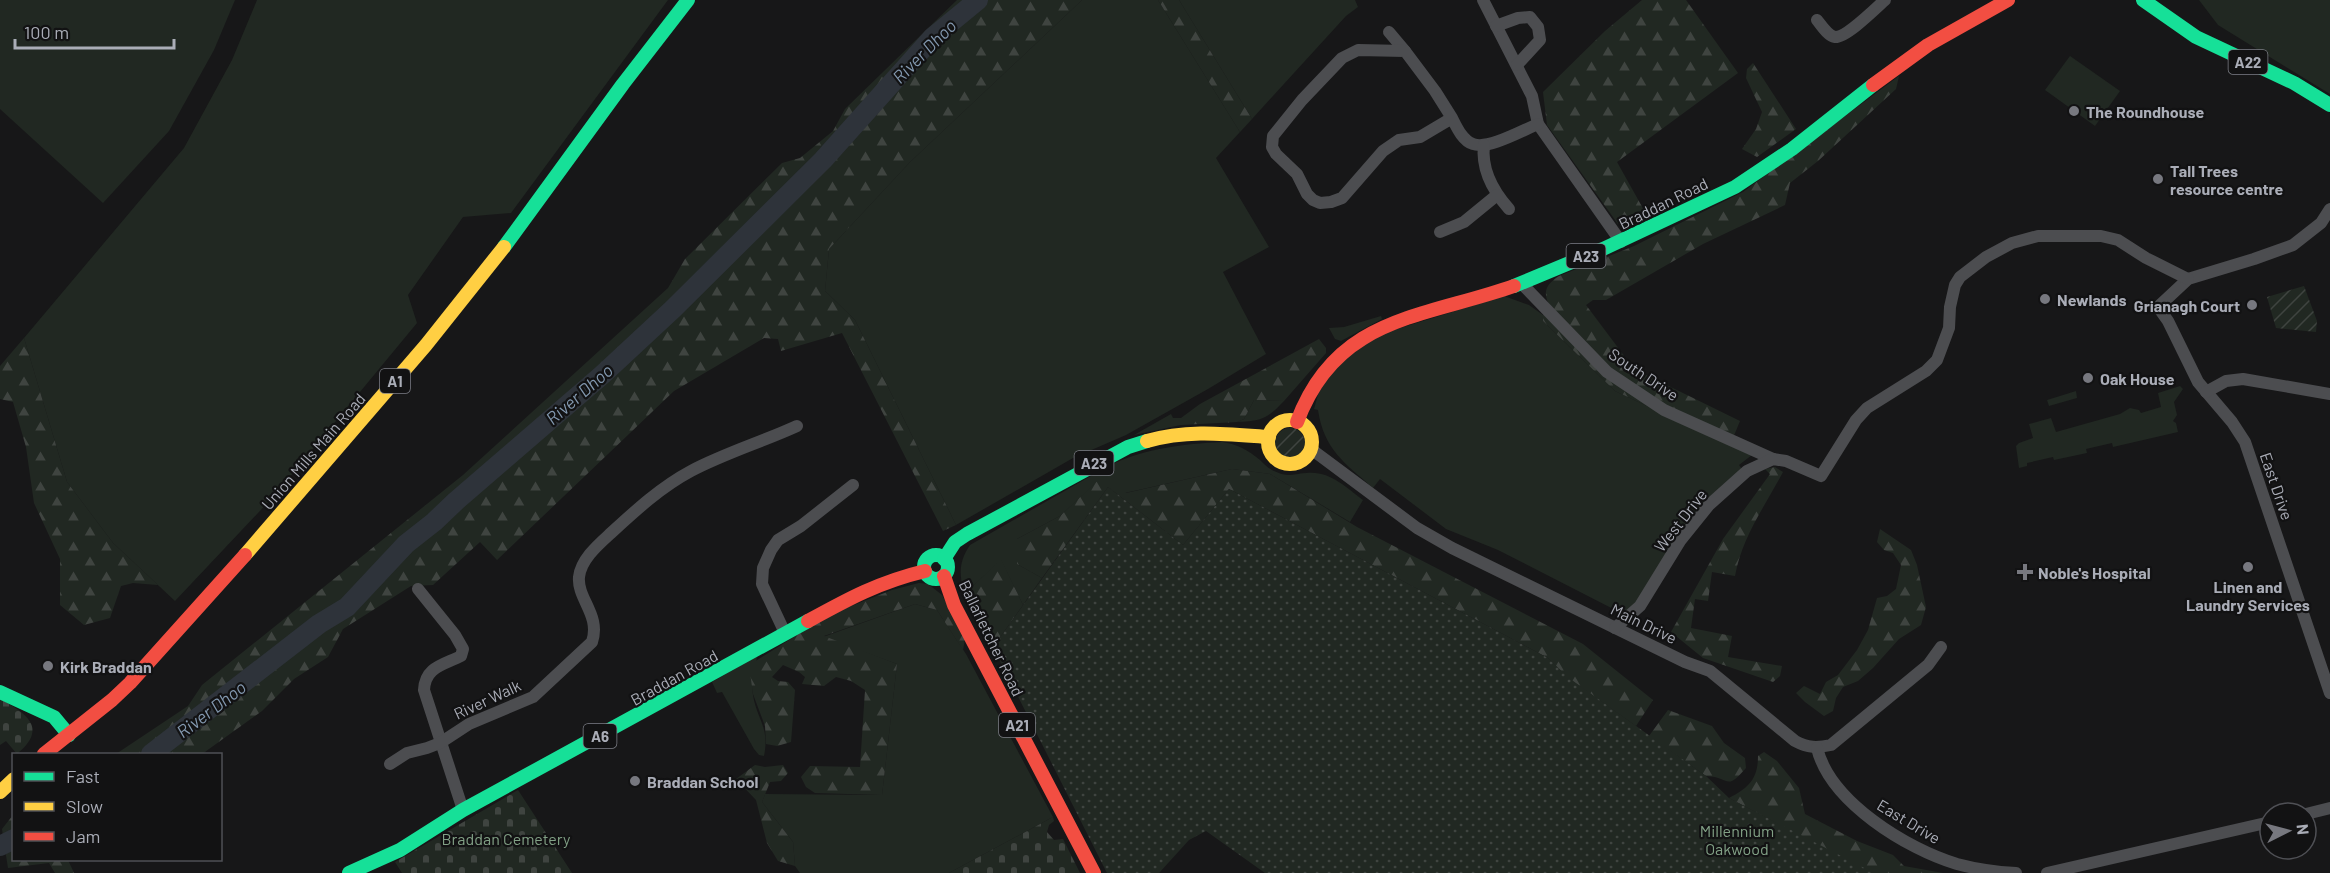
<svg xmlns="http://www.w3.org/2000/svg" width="2330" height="873" viewBox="0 0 2330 873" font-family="Barlow,sans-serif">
<defs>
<pattern id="forest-firs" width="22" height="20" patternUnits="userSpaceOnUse" patternTransform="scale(1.5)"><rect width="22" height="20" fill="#212822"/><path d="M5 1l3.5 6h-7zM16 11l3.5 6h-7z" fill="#3f4440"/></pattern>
<pattern id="cemetery-stones" width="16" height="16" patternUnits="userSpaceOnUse" patternTransform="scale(1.5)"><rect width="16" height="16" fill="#212822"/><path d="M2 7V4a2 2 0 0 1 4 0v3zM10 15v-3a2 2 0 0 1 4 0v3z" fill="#3f4440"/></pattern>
<pattern id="park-dots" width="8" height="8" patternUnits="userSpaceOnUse" patternTransform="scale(1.5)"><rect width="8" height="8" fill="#212822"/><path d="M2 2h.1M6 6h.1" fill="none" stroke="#3f4440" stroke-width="1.8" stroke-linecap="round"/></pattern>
<pattern id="garden-furrows" width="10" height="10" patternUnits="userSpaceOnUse" patternTransform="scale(1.5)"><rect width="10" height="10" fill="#212822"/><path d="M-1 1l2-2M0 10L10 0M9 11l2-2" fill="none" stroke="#3f4440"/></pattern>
</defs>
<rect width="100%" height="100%" fill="#171718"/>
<g fill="#212822">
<polygon points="0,0 235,0 214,50 169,131 103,203 0,109"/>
<polygon points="257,0 668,0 511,213 463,217 408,295 417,323 274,496 175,601 113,543 67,482 24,338 184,148 232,60"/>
<polygon points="1082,0 1158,0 1240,132 1216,158 1269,247 1223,272 1266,354 1208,389 1126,435 1073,458 956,525 855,320 825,291 829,249 910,162"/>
<polygon points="1179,0 1355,0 1358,7 1346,16 1252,119"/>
<polygon points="2199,0 2330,0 2330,94 2218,25"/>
<polygon points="2070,56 2120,91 2095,126 2045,90"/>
<path d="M1504,296L1529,305L1543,315V321L1615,391L1752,455L1739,465L1742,469L1703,503L1636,606L1623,614L1498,550L1446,529L1380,479L1373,488C1345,463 1324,450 1318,410L1314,409L1319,391L1329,372L1374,336Z"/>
<polygon points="1381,316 1382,319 1341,341 1335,339 1329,328 1344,327"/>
<polygon points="2180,386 2183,389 2174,402 2177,415 2173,421 2176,423 2178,432 2113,447 2112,443 2086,449 2087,453 2054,460 2053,457 2027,463 2027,466 2019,468 2016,446 2019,443 2033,438 2029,424 2051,418 2056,432 2120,414 2130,408 2139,410 2141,413 2161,407 2158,393"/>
<polygon points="2076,391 2077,398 2049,406 2047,400"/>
<path d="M1254,400L1284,401C1267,419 1262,421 1237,422L1244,419Z"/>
<polygon points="1171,414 1173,418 1181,418 1181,425 1134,435"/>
<path d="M1222,442C1237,444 1248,450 1260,460C1264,464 1269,469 1274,471C1290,478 1291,474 1306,473C1329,470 1346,487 1363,500L1350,522L1270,474L1232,469L1125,493L1107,473L1060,516L1017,539V564L1042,578L1023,605L1001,560L971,588L968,606C961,582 955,567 970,545L1110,465C1147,448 1183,444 1222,442Z"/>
<polygon points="915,604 937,610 966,654 1053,817 949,873 800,873 795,866 793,842 762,802 765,794 882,795 897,664 823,637"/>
<path d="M757,656C756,668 751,683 753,695C757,720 770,727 764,756L759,755L754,749L722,692L717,693L712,682Z"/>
</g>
<g fill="url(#forest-firs)">
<polygon points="957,0 1082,0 910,162 829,249 825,291 855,320 956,525 943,531 842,333 781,351 778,339 764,338 674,391 497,560 480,542 433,585 411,586 343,629 328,657 294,679 262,711 202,754 116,754 188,706 202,685 463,475 668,288 685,259 782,163 800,158 833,131 845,109"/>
<polygon points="1158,0 1179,0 1252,119 1240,132"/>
<polygon points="1642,0 1686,0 1738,73 1617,162 1645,212 1618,224 1547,125 1543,92 1605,31"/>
<polygon points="1753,63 1796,129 1757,157 1742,149 1756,129 1762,112 1746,78 1747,69"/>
<path d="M1899,76L1896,89L1818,161L1790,183L1785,205L1703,244L1606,300H1593L1586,305L1634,369L1740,421L1730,445L1615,391L1543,321V315L1551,308C1542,293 1545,285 1559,276L1634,246L1743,192Z"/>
<polygon points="24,338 67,482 113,543 158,585 133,583 121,586 110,618 84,625 60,605 60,559 34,503 26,447 13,402 0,399 0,366"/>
<polygon points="1319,339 1326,348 1326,353 1284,401 1254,400 1244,419 1237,422 1181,425 1181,418 1200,404"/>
<path d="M1775,467L1783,472C1765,506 1742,537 1735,576L1712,572L1708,601L1695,599L1691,628L1732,636L1728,657L1782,666L1780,676L1773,682L1703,658L1671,632L1723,539L1770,474L1765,469Z"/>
<polygon points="1232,469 1270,474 1357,527 1583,644 1653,700 1636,726 1568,678 1548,658 1229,489 1183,545 1108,487 1042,578 1017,564 1017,539 1060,516 1107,472 1126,493"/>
<polygon points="1880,529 1911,550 1917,565 1926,607 1921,625 1899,639 1873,668 1858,681 1843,687 1836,698 1833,711 1824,716 1805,702 1796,693 1804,686 1820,694 1826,682 1838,675 1857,650 1868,630 1877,598 1887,596 1896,589 1901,565 1893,553 1884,550 1877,542"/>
<polygon points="1001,559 1023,605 993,647 968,606 971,588"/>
<polygon points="919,583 928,584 942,595 965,639 963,650 937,610 915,604 824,636 897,664 882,795 815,793 806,787 801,777 810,766 860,767 865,690 851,681 836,677 824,686 802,684 805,677 799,672 783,665 772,677 778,681 788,682 795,690 791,742 777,746 766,744 765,726 753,694 749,665 831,614 892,590"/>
<path d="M1668,710L1712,726L1724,743L1745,758L1746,768C1725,792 1731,777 1706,776L1649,736Z"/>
<path d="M1764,752L1777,761L1799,788L1805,814L1857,841L1893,855L1904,866L1943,873H1871L1729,798C1748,788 1758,780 1758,756Z"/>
<polygon points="755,765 765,767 783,765 788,773 781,781 770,782 762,802 793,842 795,866 778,861 767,843 756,800 736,779"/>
<polygon points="13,815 14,860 68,860 74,873 55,873 49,863 8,868 2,829"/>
</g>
<g fill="url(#cemetery-stones)">
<path d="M0,699C26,713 49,728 17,754L6,741L0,745Z"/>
<polygon points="518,790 572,873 402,873 395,862"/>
<polygon points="1053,817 1054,821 1049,825 1047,832 1054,840 1063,839 1080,873 949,873"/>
</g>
<polygon fill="url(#park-dots)" points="1108,487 1183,545 1229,489 1548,658 1569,678 1706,776 1729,798 1874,873 1265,873 1206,831 1189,840 1159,873 1107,873 993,647"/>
<g fill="url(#garden-furrows)">
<polygon points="2304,286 2317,321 2316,332 2276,328 2267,297"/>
<circle cx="1290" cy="443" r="15"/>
</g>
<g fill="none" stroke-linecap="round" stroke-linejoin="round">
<g stroke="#2e333a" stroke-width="20">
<polyline points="151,754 319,624 347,607 406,544 434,522 456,501 602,375 673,309 823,160 933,37 978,0"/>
<polyline points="0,846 14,839"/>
</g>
<g stroke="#4c4d50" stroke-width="12">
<polyline points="1483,0 1532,96 1538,124 1621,242"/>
<path d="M1817,20C1821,25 1828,36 1835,37C1846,38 1876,8 1885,0"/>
<polyline points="1496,26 1518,18 1530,17 1538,27 1540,40 1517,65"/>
<polyline points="1389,32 1405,51"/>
<path d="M1452,118L1435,91L1405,51L1358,50L1342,58L1302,100L1273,136L1272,147L1276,154L1297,174L1307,194L1313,200L1320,203L1331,202L1342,198L1383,151L1399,140L1420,137L1452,118C1457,128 1463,141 1473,144C1488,150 1523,130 1538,124"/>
<path d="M1484,145C1481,170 1493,191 1509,209"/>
<polyline points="2330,209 2321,223 2293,245 2254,259 2188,279 2158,307 2168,321 2198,382 2232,422 2245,442 2330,693"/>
<polyline points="1440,232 1464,222 1497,195"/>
<polyline points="1521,283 1607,372 1664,410 1773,459"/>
<polyline points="2206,392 2226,381 2243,379 2330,394"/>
<path d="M1311,449L1417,528L1452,548L1685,662L1710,671L1795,741C1808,748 1817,748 1831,745L1928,665L1941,647"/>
<path d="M418,589L455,635L463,649L461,656C443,665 425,667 424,690L463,810"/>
<polyline points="1615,628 1640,606 1680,541 1709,505 1747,471 1773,459 1786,461 1821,476 1856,420 1867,408 1926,371 1937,360 1949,328 1950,307 1955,285 1960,277 1986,257 2012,243 2038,236 2101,236 2118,240 2146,258 2188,279"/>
<polyline points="785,633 762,584 763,568 771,550 778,540 801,526 853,485"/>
<path d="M1817,748C1830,802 1907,849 1957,864C1976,869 1997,872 2016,873"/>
<path d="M390,764L407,753L427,748L440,743L469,724L533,697L592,642C601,615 577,599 579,577C581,559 599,544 611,533C636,510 661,487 691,471C725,453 762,442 797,426"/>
<polyline points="2306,814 2330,808"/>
<polyline points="2047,873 2270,822"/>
</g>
<g stroke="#16e098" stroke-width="14">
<polyline points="2143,0 2196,37 2294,83 2330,105"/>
<polyline points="504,247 623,84 688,0"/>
<polyline points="1514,286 1603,249 1735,187 1792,149 1873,85"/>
<circle cx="936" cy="567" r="12"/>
<polyline points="944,559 955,542 967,534 1128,447 1147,441"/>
<polyline points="0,692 54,717 69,735"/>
<polyline points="349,873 400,850 463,810 808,621"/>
</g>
<g stroke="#ffcf43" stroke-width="14">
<circle cx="1290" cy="442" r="22"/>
<path d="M1147,441C1188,429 1227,434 1269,437"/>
<polyline points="245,555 426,345 504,247"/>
<polyline points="0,792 14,779"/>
</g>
<g stroke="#f24e42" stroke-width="14">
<polyline points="1873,85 1928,45 2008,0"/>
<path d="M1297,422C1336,316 1423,318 1514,286"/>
<polyline points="944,576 954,605 1094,873"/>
<path d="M808,621C848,599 879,582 925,571"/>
<polyline points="44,754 112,700 130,683 245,555"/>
</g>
</g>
<g fill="#77787f" stroke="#121213" stroke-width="2">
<circle cx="2074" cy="111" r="6"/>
<circle cx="2158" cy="179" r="6"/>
<circle cx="2045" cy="299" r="6"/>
<circle cx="2252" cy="305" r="6"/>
<circle cx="2088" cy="378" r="6"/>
<circle cx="2248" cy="567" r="6"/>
<path d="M2022 563h6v6h6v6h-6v6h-6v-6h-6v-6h6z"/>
<circle cx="48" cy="666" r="6"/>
<circle cx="635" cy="781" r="6"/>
</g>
<g text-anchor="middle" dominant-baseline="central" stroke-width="4.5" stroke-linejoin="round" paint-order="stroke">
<g fill="#121213" stroke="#7c7e86" stroke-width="1.5">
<rect x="2228.5" y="50" width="39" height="24" rx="4.5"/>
<rect x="1566.5" y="244" width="39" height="24" rx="4.5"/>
<rect x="380" y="369" width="30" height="24" rx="4.5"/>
<rect x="1074.5" y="451" width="39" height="24" rx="4.5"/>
<rect x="999" y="713" width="36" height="24" rx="4.5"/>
<rect x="583.5" y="724" width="33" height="24" rx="4.5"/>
</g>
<g font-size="15" font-weight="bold" fill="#aaadb7">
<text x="2248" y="62">A22</text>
<text x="1586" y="256">A23</text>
<text x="395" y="381">A1</text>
<text x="1094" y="463">A23</text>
<text x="1017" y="725">A21</text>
<text x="600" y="736">A6</text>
</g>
<g font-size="16" font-weight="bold" fill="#aaadb7" stroke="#121213" text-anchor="start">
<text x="2086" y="111">The Roundhouse</text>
<text x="2170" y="170">Tall Trees<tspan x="2170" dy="18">resource centre</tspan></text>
<text x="2057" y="299">Newlands</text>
<text x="2240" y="305" text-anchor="end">Grianagh Court</text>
<text x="2100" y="378">Oak House</text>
<text x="2038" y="572">Noble's Hospital</text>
<text x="2248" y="586" text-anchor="middle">Linen and<tspan x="2248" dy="18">Laundry Services</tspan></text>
<text x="60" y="666">Kirk Braddan</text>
<text x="647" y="781">Braddan School</text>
</g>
<g font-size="16" fill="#aaadb7" stroke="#121213">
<text transform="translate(1663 203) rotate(-26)">Braddan Road</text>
<text transform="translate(1644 374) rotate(34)">South Drive</text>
<text transform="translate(313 451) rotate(-49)">Union Mills Main Road</text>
<text transform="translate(2277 486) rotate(71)">East Drive</text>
<text transform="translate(1680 520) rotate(-52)">West Drive</text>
<text transform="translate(1644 623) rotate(26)">Main Drive</text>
<text transform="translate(992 638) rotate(64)">Ballafletcher Road</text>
<text transform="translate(674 677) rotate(-29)">Braddan Road</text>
<text transform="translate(487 699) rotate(-25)">River Walk</text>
<text transform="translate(1909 821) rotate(31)">East Drive</text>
</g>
<g font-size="16" fill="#82a186" stroke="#121213">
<text x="1737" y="830">Millennium<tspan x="1737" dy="18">Oakwood</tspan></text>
<text x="506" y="838">Braddan Cemetery</text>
</g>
<g font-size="18" font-style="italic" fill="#8398af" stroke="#121213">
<text transform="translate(924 51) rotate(-45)">River Dhoo</text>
<text transform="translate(579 394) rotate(-41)">River Dhoo</text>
<text transform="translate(211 709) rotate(-37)">River Dhoo</text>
</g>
</g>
<rect x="12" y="753" width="210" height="108" fill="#121213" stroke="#4f5055" stroke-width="1.5"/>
<rect x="24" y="772" width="30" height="9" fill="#16e098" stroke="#4f5055" stroke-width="1.5"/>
<text x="66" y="783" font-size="18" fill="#aaadb7">Fast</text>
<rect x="24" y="802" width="30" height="9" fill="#ffcf43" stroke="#4f5055" stroke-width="1.5"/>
<text x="66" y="813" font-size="18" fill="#aaadb7">Slow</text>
<rect x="24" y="832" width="30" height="9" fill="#f24e42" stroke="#4f5055" stroke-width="1.5"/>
<text x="66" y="843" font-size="18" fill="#aaadb7">Jam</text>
<g transform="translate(2288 831) rotate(84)"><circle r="28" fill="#121213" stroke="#4f5055" stroke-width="1.5"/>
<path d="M0-4.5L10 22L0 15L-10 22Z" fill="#77787f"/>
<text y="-9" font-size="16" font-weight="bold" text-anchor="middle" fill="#aaadb7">N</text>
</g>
<path d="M15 39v9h159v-9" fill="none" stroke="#aaadb7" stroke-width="3"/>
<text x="24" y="39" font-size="18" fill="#aaadb7" stroke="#121213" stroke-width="4.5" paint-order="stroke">100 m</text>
</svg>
